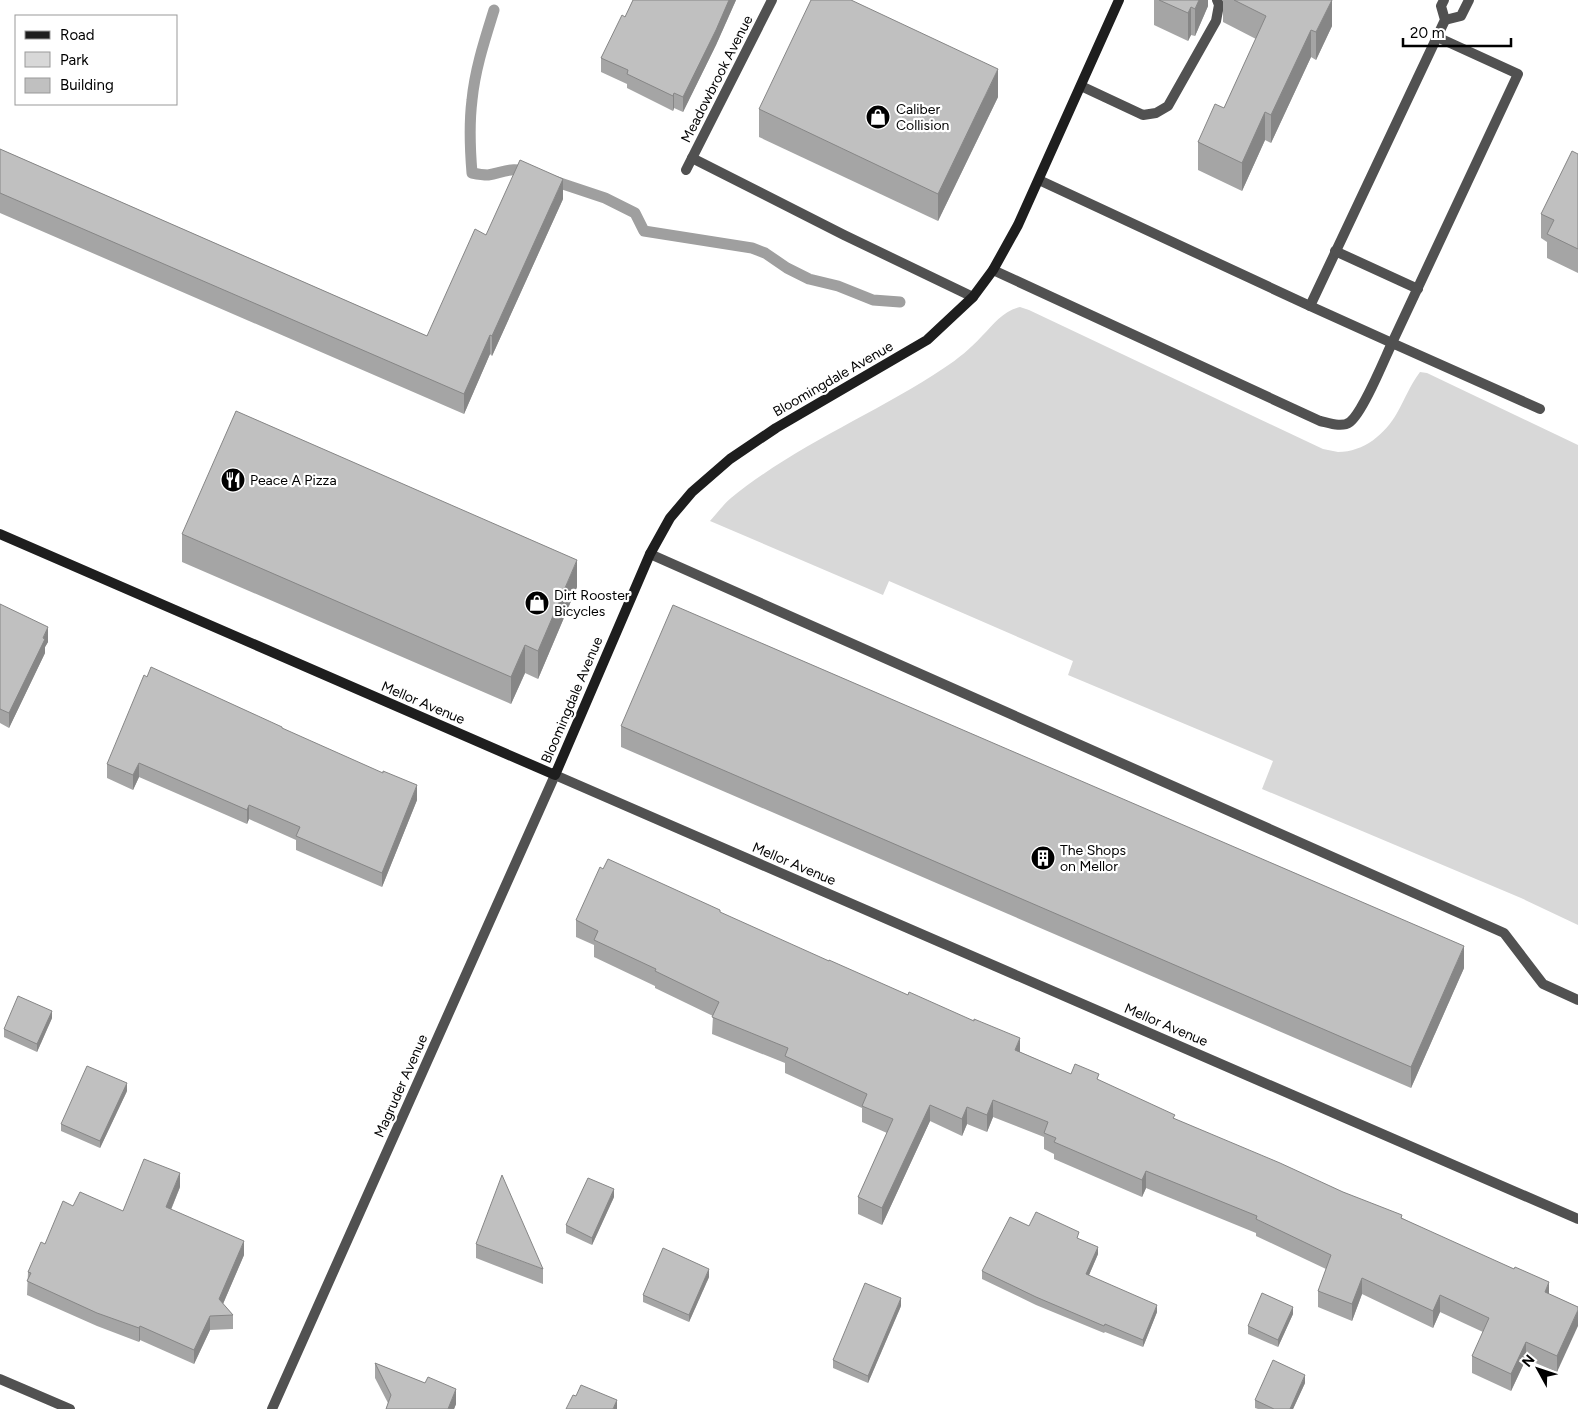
<svg xmlns="http://www.w3.org/2000/svg" width="1578" height="1409" viewBox="0 0 1578 1409" font-family="Figtree,sans-serif">
<rect width="100%" height="100%" fill="#fff"/>
<path fill="#d8d8d8" d="M1020,307L1029,310L1323,449C1328,450 1333,451 1338,452C1364,452 1385,434 1397,413C1405,399 1410,385 1420,372L1427,373L1578,445V925L1521,898L1262,789L1273,761L1068,675L1073,661L889,581L883,595L710,521C717,513 723,505 731,498C796,445 875,414 944,368C958,359 971,348 982,336C994,324 1003,311 1020,307Z"/>
<g fill="none" stroke-linecap="round" stroke-linejoin="round">
<g stroke="#9f9f9f" stroke-width="11">
<path d="M494,10C485,39 475,69 472,100C469,124 470,149 472,173C477,174 483,175 488,175C505,172 512,166 531,173"/>
<polyline points="548,179 605,198 635,213 644,231 752,248 765,253 787,268 809,279 838,286 873,300 900,302"/>
</g>
<g stroke="#515151" stroke-width="10">
<polyline points="1445,20 1461,16 1469,0"/>
<polyline points="1081,86 1143,115 1156,113 1168,106 1216,21 1219,5 1217,0"/>
<polyline points="692,158 844,235 973,297"/>
<polyline points="1039,180 1310,306 1445,20 1441,6 1444,0"/>
<polyline points="1335,251 1418,289"/>
<path d="M993,270L1320,421C1329,423 1342,428 1350,422C1363,412 1384,360 1392,343L1540,409"/>
<polyline points="1310,306 1392,343 1518,74 1437,37"/>
<polyline points="650,554 1504,933 1543,984 1578,1000"/>
</g>
<g stroke="#515151" stroke-width="10">
<polyline points="686,170 772,0"/>
<polyline points="0,1379 70,1409"/>
<polyline points="272,1409 555,775 1578,1219"/>
</g>
<polyline stroke="#1e1e1e" stroke-width="10" points="0,534 555,775 650,554 670,518 692,492 730,459 776,428 927,340 973,297 993,270 1018,225 1119,0"/>
</g>
<g fill="#a5a5a5">
<polygon points="633,0 736,0 716,45 683,112 674,108 673,111 627,88 627,84 601,72 601,58 625,17"/>
<polygon points="1154,0 1208,0 1208,6 1195,36 1191,35 1188,41 1154,25"/>
<polygon points="1223,0 1332,0 1332,26 1316,60 1311,57 1271,143 1265,140 1242,191 1198,170 1198,142 1224,108 1256,39 1223,22"/>
<polygon points="998,97 938,221 759,137 759,109"/>
<polygon points="0,149 427,336 486,235 563,199 492,356 490,354 464,414 0,213"/>
<polygon points="1578,154 1578,273 1547,258 1547,242 1541,238 1541,214"/>
<polygon points="182,534 577,587 538,679 525,673 511,704 182,562"/>
<polygon points="0,604 48,642 45,647 45,653 9,728 0,723"/>
<polygon points="621,726 1464,968 1411,1088 621,747"/>
<polygon points="282,729 417,800 382,887 296,850 296,840 249,819 247,824 139,777 133,790 107,778 107,764"/>
<polygon points="720,913 1020,1052 1071,1074 1099,1080 1175,1119 1402,1218 1549,1294 1578,1307 1557,1372 1526,1359 1511,1391 1472,1373 1472,1356 1483,1332 1440,1312 1433,1328 1362,1294 1352,1321 1318,1307 1318,1291 1326,1269 1256,1236 1256,1233 1146,1188 1142,1197 1054,1159 1054,1154 1044,1149 1044,1137 993,1117 987,1132 967,1124 962,1136 930,1121 882,1225 858,1214 858,1197 887,1133 862,1122 862,1108 785,1073 785,1063 712,1034 713,1016 655,988 655,986 594,957 594,945 576,937 576,920"/>
<polygon points="52,1018 37,1052 4,1037 4,1029"/>
<polygon points="127,1091 100,1148 61,1131 61,1124"/>
<polygon points="180,1187 171,1210 244,1255 223,1304 233,1315 233,1329 210,1330 194,1364 140,1340 139,1342 97,1326 27,1295 28,1272 45,1244 73,1206 123,1211"/>
<polygon points="614,1197 592,1245 566,1233 566,1225"/>
<polygon points="1079,1239 1098,1254 1089,1275 1157,1312 1143,1347 1105,1332 1104,1333 1036,1305 982,1279 982,1271"/>
<polygon points="476,1244 543,1269 543,1284 476,1258"/>
<polygon points="709,1277 689,1322 643,1302 643,1295"/>
<polygon points="901,1306 868,1383 833,1368 833,1360"/>
<polygon points="1293,1314 1278,1347 1248,1334 1248,1326"/>
<polygon points="375,1363 425,1383 456,1404 454,1409 386,1409 388,1403 375,1378"/>
<polygon points="1305,1383 1293,1409 1258,1409 1255,1408 1255,1400"/>
</g>
<g fill="#868686">
<polygon points="729,0 736,0 716,45 683,112 683,97"/>
<polygon points="1199,0 1208,0 1208,6 1195,36 1195,9"/>
<polygon points="1332,0 1332,26 1316,60 1316,32"/>
<polygon points="1191,7 1191,35 1188,41 1188,13"/>
<polygon points="1311,30 1311,57 1271,143 1271,115"/>
<polygon points="998,69 998,97 938,221 938,194"/>
<polygon points="674,93 674,108 673,111 673,96"/>
<polygon points="1265,112 1265,140 1242,191 1242,163"/>
<polygon points="563,179 563,199 492,356 492,336"/>
<polygon points="490,335 490,354 464,414 464,394"/>
<polygon points="577,560 577,587 538,679 538,651"/>
<polygon points="48,627 48,642 45,647 45,653 9,728 9,713"/>
<polygon points="525,645 525,673 511,704 511,677"/>
<polygon points="139,763 139,777 133,790 133,775"/>
<polygon points="417,785 417,800 382,887 382,873"/>
<polygon points="249,805 249,819 247,824 247,810"/>
<polygon points="1464,946 1464,968 1411,1088 1411,1067"/>
<polygon points="52,1011 52,1018 37,1052 37,1044"/>
<polygon points="1020,1038 1020,1055 1015,1050"/>
<polygon points="127,1083 127,1091 100,1148 100,1141"/>
<polygon points="993,1100 993,1117 987,1132 987,1115"/>
<polygon points="930,1105 930,1121 882,1225 882,1208"/>
<polygon points="967,1107 967,1124 962,1136 962,1119"/>
<polygon points="1146,1171 1146,1188 1142,1197 1142,1180"/>
<polygon points="180,1173 180,1187 166,1221 166,1207"/>
<polygon points="614,1189 614,1197 592,1245 592,1238"/>
<polygon points="244,1241 244,1255 219,1313 219,1299"/>
<polygon points="1098,1247 1098,1254 1086,1282 1086,1274"/>
<polygon points="709,1269 709,1277 689,1322 689,1315"/>
<polygon points="1362,1278 1362,1294 1352,1321 1352,1304"/>
<polygon points="1549,1282 1549,1298 1545,1292"/>
<polygon points="1440,1295 1440,1312 1433,1328 1433,1311"/>
<polygon points="901,1298 901,1306 868,1383 868,1376"/>
<polygon points="1157,1305 1157,1312 1143,1347 1143,1340"/>
<polygon points="1293,1307 1293,1314 1278,1347 1278,1340"/>
<polygon points="1578,1310 1578,1326 1557,1372 1557,1356"/>
<polygon points="210,1316 210,1330 194,1364 194,1350"/>
<polygon points="140,1326 140,1340 139,1342 139,1328"/>
<polygon points="1526,1342 1526,1359 1511,1391 1511,1374"/>
<polygon points="1305,1375 1305,1383 1293,1409 1290,1409"/>
<polygon points="456,1389 456,1404 454,1409 448,1409"/>
<polygon points="617,1400 617,1409 613,1409"/>
</g>
<g fill="#c0c0c0" stroke="#868686">
<polygon points="633,0 729,0 716,30 683,97 674,93 673,96 627,74 628,70 601,58 622,15 625,17"/>
<polygon points="811,0 851,0 998,69 938,194 759,109"/>
<polygon points="1159,0 1199,0 1195,9 1191,7 1188,13"/>
<polygon points="1234,0 1332,0 1316,32 1311,30 1271,115 1265,112 1242,163 1198,142 1215,104 1224,108 1266,16"/>
<polygon points="0,149 427,336 475,229 486,235 520,160 563,179 492,336 490,335 464,394 0,193"/>
<polygon points="1572,151 1578,154 1578,249 1547,234 1554,220 1541,214"/>
<polygon points="236,411 577,560 538,651 525,645 511,677 182,534"/>
<polygon points="0,604 48,627 43,638 45,639 9,713 0,709"/>
<polygon points="673,605 1464,946 1411,1067 621,726"/>
<polygon points="151,667 282,727 282,728 383,773 383,771 417,785 382,873 296,836 300,827 249,805 247,810 139,763 133,775 107,764 144,675 147,677"/>
<polygon points="608,859 720,910 720,912 829,961 829,960 908,995 909,992 974,1021 974,1019 1020,1038 1015,1050 1071,1074 1075,1064 1099,1074 1097,1079 1175,1115 1173,1118 1280,1163 1343,1192 1402,1215 1401,1218 1514,1269 1515,1267 1549,1282 1545,1292 1578,1307 1578,1310 1557,1356 1526,1342 1511,1374 1472,1356 1489,1318 1440,1295 1433,1311 1362,1278 1352,1304 1318,1291 1331,1255 1256,1219 1257,1216 1146,1171 1142,1180 1054,1142 1056,1138 1044,1133 1048,1122 993,1100 987,1115 967,1107 962,1119 930,1105 882,1208 858,1197 893,1119 862,1106 867,1094 785,1056 788,1048 712,1017 719,1002 655,971 656,969 594,940 598,931 576,920 600,867 603,869"/>
<polygon points="18,996 52,1011 37,1044 4,1029"/>
<polygon points="87,1066 127,1083 100,1141 61,1124"/>
<polygon points="144,1159 180,1173 166,1207 244,1241 219,1299 233,1315 210,1316 194,1350 140,1326 139,1328 97,1313 27,1281 31,1273 28,1272 41,1242 45,1244 63,1201 73,1206 80,1192 123,1211"/>
<polygon points="502,1175 543,1269 476,1244"/>
<polygon points="588,1178 614,1189 592,1238 566,1225"/>
<polygon points="1036,1212 1079,1232 1077,1238 1098,1247 1086,1274 1157,1305 1143,1340 1105,1324 1104,1326 1036,1297 982,1271 1010,1217 1029,1226"/>
<polygon points="663,1248 709,1269 689,1315 643,1295"/>
<polygon points="865,1283 901,1298 868,1376 833,1360"/>
<polygon points="1262,1293 1293,1307 1278,1340 1248,1326"/>
<polygon points="1273,1360 1305,1375 1290,1409 1274,1409 1255,1400"/>
<polygon points="375,1363 425,1383 428,1377 456,1389 448,1409 386,1409 391,1395"/>
<polygon points="581,1385 617,1400 613,1409 566,1409 573,1395 576,1396"/>
</g>
<defs>
<symbol id="shop-disc" viewBox="-11 -11 22 22"><circle r="9.5" fill="#000" stroke="#fff"/><path d="M-5-2.5h2.3a2.7 3.5 0 0 1 5.4 0H5L5.5 6h-11ZM-1.5-2.5h3a1.5 2.3 0 0 0-3 0Z" fill="#fff"/></symbol>
<symbol id="restaurant-disc" viewBox="-11 -11 22 22"><circle r="9.5" fill="#000" stroke="#fff"/><path d="M-5-6h1v4h1v-4h1v4h1v-4h1v5L-1.5 .5V6h-2V.5L-5-1ZM5-6V6H3V1.5H1.5Q1.5-4 5-6Z" fill="#fff"/></symbol>
<symbol id="building-disc" viewBox="-11 -11 22 22"><circle r="9.5" fill="#000" stroke="#fff"/><path d="M-4-6H4V6H1V3H-1V6H-4ZM-2.5-4.3h1.7v1.8h-1.7ZM.8-4.3h1.7v1.8H.8ZM-2.5-1h1.7V.8h-1.7ZM.8-1h1.7V.8H.8Z" fill="#fff"/></symbol>
</defs>
<g fill-rule="evenodd">
<use href="#shop-disc" x="864" y="103" width="28" height="28"/>
<use href="#restaurant-disc" x="219" y="466" width="28" height="28"/>
<use href="#shop-disc" x="523" y="589" width="28" height="28"/>
<use href="#building-disc" x="1029" y="844" width="28" height="28"/>
</g>
<g text-anchor="middle" dominant-baseline="central" stroke-width="4.5" stroke-linejoin="round" paint-order="stroke">
<g font-size="14" fill="#000" stroke="#fff">
<text transform="translate(717 79) rotate(-63)">Meadowbrook Avenue</text>
<text transform="translate(833 379) rotate(-30)">Bloomingdale Avenue</text>
<text transform="translate(572 700) rotate(-67)">Bloomingdale Avenue</text>
<text transform="translate(423 703) rotate(23)">Mellor Avenue</text>
<text transform="translate(794 864) rotate(23)">Mellor Avenue</text>
<text transform="translate(1166 1025) rotate(23)">Mellor Avenue</text>
<text transform="translate(401 1086) rotate(-66)">Magruder Avenue</text>
</g>
<g font-size="14" fill="#000" stroke="#fff" text-anchor="start">
<text x="896" y="109">Caliber<tspan x="896" dy="16">Collision</tspan></text>
<text x="250" y="480">Peace A Pizza</text>
<text x="554" y="595">Dirt Rooster<tspan x="554" dy="16">Bicycles</tspan></text>
<text x="1060" y="850">The Shops<tspan x="1060" dy="16">on Mellor</tspan></text>
</g>
</g>
<rect x="15" y="15" width="162" height="90" fill="#ffffff" stroke="#999999"/>
<rect x="25" y="31" width="25" height="8" fill="#1e1e1e" stroke="#999999"/>
<text x="60" y="40" font-size="15" fill="#000000">Road</text>
<rect x="25" y="52" width="25" height="15" fill="#d8d8d8" stroke="#999999"/>
<text x="60" y="65" font-size="15" fill="#000000">Park</text>
<rect x="25" y="78" width="25" height="15" fill="#c0c0c0" stroke="#999999"/>
<text x="60" y="90" font-size="15" fill="#000000">Building</text>
<g transform="translate(1538 1369) rotate(310)" stroke="#ffffff" stroke-width="4" paint-order="stroke">
<path d="M0-4L9 19L0 12L-9 19Z" fill="#000000"/>
<text y="-8" font-size="14" font-weight="bold" text-anchor="middle" fill="#000000">N</text>
</g>
<path d="M1403 38v8h108v-8" fill="none" stroke="#000000" stroke-width="2.5"/>
<text x="1410" y="38" font-size="15" fill="#000000" stroke="#ffffff" stroke-width="4" paint-order="stroke">20 m</text>
</svg>
